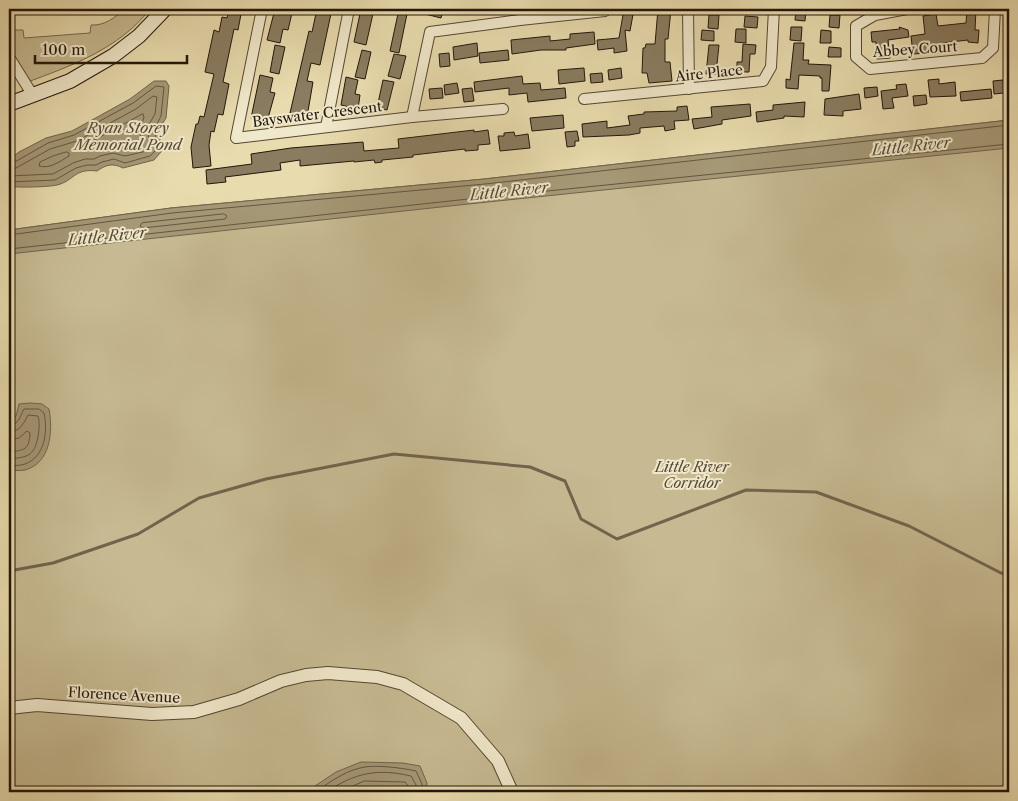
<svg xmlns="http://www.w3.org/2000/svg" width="1018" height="801" viewBox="0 0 1018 801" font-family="'Libre Caslon Text',serif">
<rect width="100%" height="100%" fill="#e8dbad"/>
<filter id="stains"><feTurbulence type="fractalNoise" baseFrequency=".004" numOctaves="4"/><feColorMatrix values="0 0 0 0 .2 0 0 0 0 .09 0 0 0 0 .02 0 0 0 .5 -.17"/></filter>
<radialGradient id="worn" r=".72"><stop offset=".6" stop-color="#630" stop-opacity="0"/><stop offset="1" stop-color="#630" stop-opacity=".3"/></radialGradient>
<g fill="#c7ba92" stroke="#75684f">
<path d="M125,9H150C119,49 71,66 25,83L9,57V30H23L24,38L90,33L91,25C105,26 115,17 125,9Z"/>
<polygon points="1009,120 1009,792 9,792 9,230 171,208 484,179"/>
</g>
<g fill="#a59876" stroke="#71644c">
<path d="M154,81H166L169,86L166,118L159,129L161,152L154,160L123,168C113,163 107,164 97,171C74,168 74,181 57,185C49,187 16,188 9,186V160L19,152L46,138L72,131L130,99Z"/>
<polygon points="1009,120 1009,148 459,205 9,254 9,230 171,208 484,179"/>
<path d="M30,403L42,404L49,409C53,431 51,463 25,470C20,471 14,470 9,471V423L16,416L19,404Z"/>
<polygon points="361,762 403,763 420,766 427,783 426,792 306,792 336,772"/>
</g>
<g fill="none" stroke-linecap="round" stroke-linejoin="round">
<g stroke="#645741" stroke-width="1">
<polygon points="143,114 144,117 141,127 140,144 126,148 113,145 92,151 81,150 82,147"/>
<path d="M67,152L69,153V156C59,162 50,169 39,166L40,162L53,156Z"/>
<polyline points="9,163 13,163 48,143 74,135 133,103 156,86 164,87 161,116 155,128 156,150 150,156 125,163 114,159 102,162 96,165 87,165 76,168 55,180 9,182"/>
<polyline points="9,169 16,168 50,149 77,141 136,109 153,96 157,97 155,114 148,126 149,147 147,151 125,156 113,153 100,156 94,159 85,159 73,163 53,174 9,176"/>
<polygon points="224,214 227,216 225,219 143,228 140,226 142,223"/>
<polyline points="9,235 172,213 485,184 1009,125"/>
<polyline points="9,249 459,200 1009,144"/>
<path d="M9,426C19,425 20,416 24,409H39L44,413C48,431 45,457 25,464C20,466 14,465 9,466"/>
<path d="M9,432C20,432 24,423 28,415L38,416C40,423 39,430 38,437C34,457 27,457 9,459"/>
<path d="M9,440L19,438L27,431L30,433C29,450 25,450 9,452"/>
<path d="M315,792C329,783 343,772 360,768C373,764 403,768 416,771L422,784V792"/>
<path d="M326,792C355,773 377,768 411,776L416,785L415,792"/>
<polyline points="340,792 364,781 405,782 408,786 408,792"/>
</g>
<polyline stroke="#71644c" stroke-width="3" points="9,571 53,563 138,534 199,498 266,479 394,454 530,467 565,481 581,519 617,539 746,490 816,492 909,526 1001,573 1009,575"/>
</g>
<g fill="#897c60" stroke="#23160c">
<polygon points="229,9 242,9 238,30 234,29 223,82 229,84 223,115 218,114 214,132 211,131 209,145 211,166 193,168 191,147 196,124 198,124 200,116 204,117 214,74 205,72 214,30 219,32 222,17 227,18"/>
<polygon points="275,9 293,9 288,30 283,29 280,43 267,40"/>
<polygon points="317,9 332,9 320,65 311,63 307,81 313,82 307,117 290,113 309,31 312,32"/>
<polygon points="361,9 374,9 366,45 354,42"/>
<polygon points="399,9 408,9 399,53 390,51"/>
<polygon points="417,9 443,9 441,18 417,12"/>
<polygon points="624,9 634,9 630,31 625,30 627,51 614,53 614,48 598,50 597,40 619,38"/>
<polygon points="658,9 671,9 668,39 665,39 665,62 670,62 672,81 649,83 647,73 642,73 643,48 645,48 646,44 655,44"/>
<polygon points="796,9 806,9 805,21 795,20"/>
<polygon points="967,9 976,9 975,30 979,30 978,43 968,42 968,40 942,43 943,52 913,54 911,36 925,34 923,16 936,14 938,26 966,23"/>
<polygon points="709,15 719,15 718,29 708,28"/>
<polygon points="830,15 840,15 839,28 829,27"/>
<polygon points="745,16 758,17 757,28 744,27"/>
<polygon points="791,27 802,27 801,41 790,40"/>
<polygon points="899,27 908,30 909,37 888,40 890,58 877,59 876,42 872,42 871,32 900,29"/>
<polygon points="736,29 746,29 746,43 735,42"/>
<polygon points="702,30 714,31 714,41 701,40"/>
<polygon points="821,30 831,31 831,43 820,43"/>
<polygon points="594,32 595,44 566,48 566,50 541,50 512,54 511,40 550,36 550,41 570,39 570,34"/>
<polygon points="477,43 478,56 454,60 453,47"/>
<polygon points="794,43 804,43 803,60 809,60 808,64 831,65 829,91 822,91 822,78 820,78 820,76 799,75 798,89 786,88 786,79 790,80"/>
<polygon points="743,44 756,45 755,54 750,54 749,72 737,72 737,62 742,62"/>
<polygon points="275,45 285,47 279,74 270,72"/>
<polygon points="709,45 719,45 716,74 706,74"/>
<polygon points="829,47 841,48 841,57 828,57"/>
<polygon points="362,50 371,52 365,79 355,77"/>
<polygon points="508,50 509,60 480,63 479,53"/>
<polygon points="449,53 450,66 440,67 439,54"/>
<polygon points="394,54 406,56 400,79 388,76"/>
<polygon points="584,68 585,81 559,84 558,70"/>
<polygon points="621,68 622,78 609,80 608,70"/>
<polygon points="602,73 603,82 591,83 590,74"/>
<polygon points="260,75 273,78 270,92 275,93 267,122 251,118"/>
<polygon points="522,76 523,84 540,83 541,90 565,88 566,98 528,102 527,93 509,95 509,88 475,92 474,82"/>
<polygon points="346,77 358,80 355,94 360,95 358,109 341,105"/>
<polygon points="939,79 939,84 955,82 956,96 930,97 928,80"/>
<polygon points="383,80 394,82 387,110 377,108"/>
<polygon points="1003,80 1004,93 994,94 993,81"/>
<polygon points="457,83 459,93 445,95 444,85"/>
<polygon points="906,84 908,96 892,98 894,108 883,109 881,91 897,89 896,85"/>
<polygon points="877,87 878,96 865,98 864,88"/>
<polygon points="442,88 443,98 430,99 429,89"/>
<polygon points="472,88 474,101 464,102 462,89"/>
<polygon points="991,89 992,98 961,101 960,92"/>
<polygon points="859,94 861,109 843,111 843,116 824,115 825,99"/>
<polygon points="926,95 927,104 914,106 913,96"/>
<polygon points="805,102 804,117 784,116 784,118 757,122 756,112 773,110 773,105"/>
<polygon points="750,104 751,116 722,120 722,124 694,129 692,119 712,117 711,107"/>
<polygon points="687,106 689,120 674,121 675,129 665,131 664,126 640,128 640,133 629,135 583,137 582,124 607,121 607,128 630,125 628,116 644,114 644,112 677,111 677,107"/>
<polygon points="563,115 564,128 532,131 530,118"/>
<polygon points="474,130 474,132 488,130 490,144 478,145 478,150 465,151 465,149 413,155 413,157 382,160 382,162 375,163 374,160 354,162 354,161 300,166 300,160 280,163 281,170 225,177 226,182 207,184 206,170 252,164 251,154 291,148 363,142 364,151 399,148 398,139"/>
<polygon points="577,131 579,141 575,141 575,146 567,147 565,132"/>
<polygon points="514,132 515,136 528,134 530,148 500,151 498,136 504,136 504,133"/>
</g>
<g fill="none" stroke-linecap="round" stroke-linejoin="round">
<defs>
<g id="minor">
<polyline points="262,9 236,138 412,117 503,109"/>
<polyline points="688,9 689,89"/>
<polyline points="907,9 875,15 856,26 856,57 870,69 982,58 993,48 995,9"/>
<polyline points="9,57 32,94"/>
<polyline points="584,99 763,81 771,67 774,9"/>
<polyline points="412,117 430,32 520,20 605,11 605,9"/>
<polyline points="326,127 349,9"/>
</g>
<polyline id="tertiary" points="9,708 37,705 152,714 194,712 239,699 281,681 306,675 328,673 377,677 403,684 461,718 498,761 512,792"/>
<polyline id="secondary" points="9,104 70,81 113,56 139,36 165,9"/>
</defs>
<use href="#minor" stroke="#544734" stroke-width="12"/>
<use href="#tertiary" stroke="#544734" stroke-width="14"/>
<use href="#secondary" stroke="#23160c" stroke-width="16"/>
<use href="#minor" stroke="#f0e8ca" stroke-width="10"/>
<use href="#tertiary" stroke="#f0e8ca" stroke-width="12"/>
<use href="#secondary" stroke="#f0e8ca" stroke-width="14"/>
</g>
<g text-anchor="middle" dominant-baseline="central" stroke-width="4" stroke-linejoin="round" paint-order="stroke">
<g font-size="14" fill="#23160c" stroke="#f0e8ca">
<text transform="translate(915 49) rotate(-4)">Abbey Court</text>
<text transform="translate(709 73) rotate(-6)">Aire Place</text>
<text transform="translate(317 114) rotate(-7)">Bayswater Crescent</text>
<text transform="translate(124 695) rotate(3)">Florence Avenue</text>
</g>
<g font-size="14" font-style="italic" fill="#544734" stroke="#f0e8ca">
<text x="692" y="467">Little River<tspan x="692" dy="16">Corridor</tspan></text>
</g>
<g font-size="15" font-style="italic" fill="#574a36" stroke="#f0e8ca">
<text x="128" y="127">Ryan Storey<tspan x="128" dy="17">Memorial Pond</tspan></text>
<text transform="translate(911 146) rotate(-6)">Little River</text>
<text transform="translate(509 191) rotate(-6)">Little River</text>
<text transform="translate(107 236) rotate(-6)">Little River</text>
</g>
</g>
<rect width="1018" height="801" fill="none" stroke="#e8dbad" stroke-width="30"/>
<rect x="10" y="10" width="998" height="781" fill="none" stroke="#23160c" stroke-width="2.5"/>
<rect x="15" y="15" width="988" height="771" fill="none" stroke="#23160c"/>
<path d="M35 55v8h152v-8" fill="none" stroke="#23160c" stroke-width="2.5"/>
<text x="42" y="55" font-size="15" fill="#23160c" stroke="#f0e8ca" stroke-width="4" paint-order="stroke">100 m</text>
<rect width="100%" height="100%" filter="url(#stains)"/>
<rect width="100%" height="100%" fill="url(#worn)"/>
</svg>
